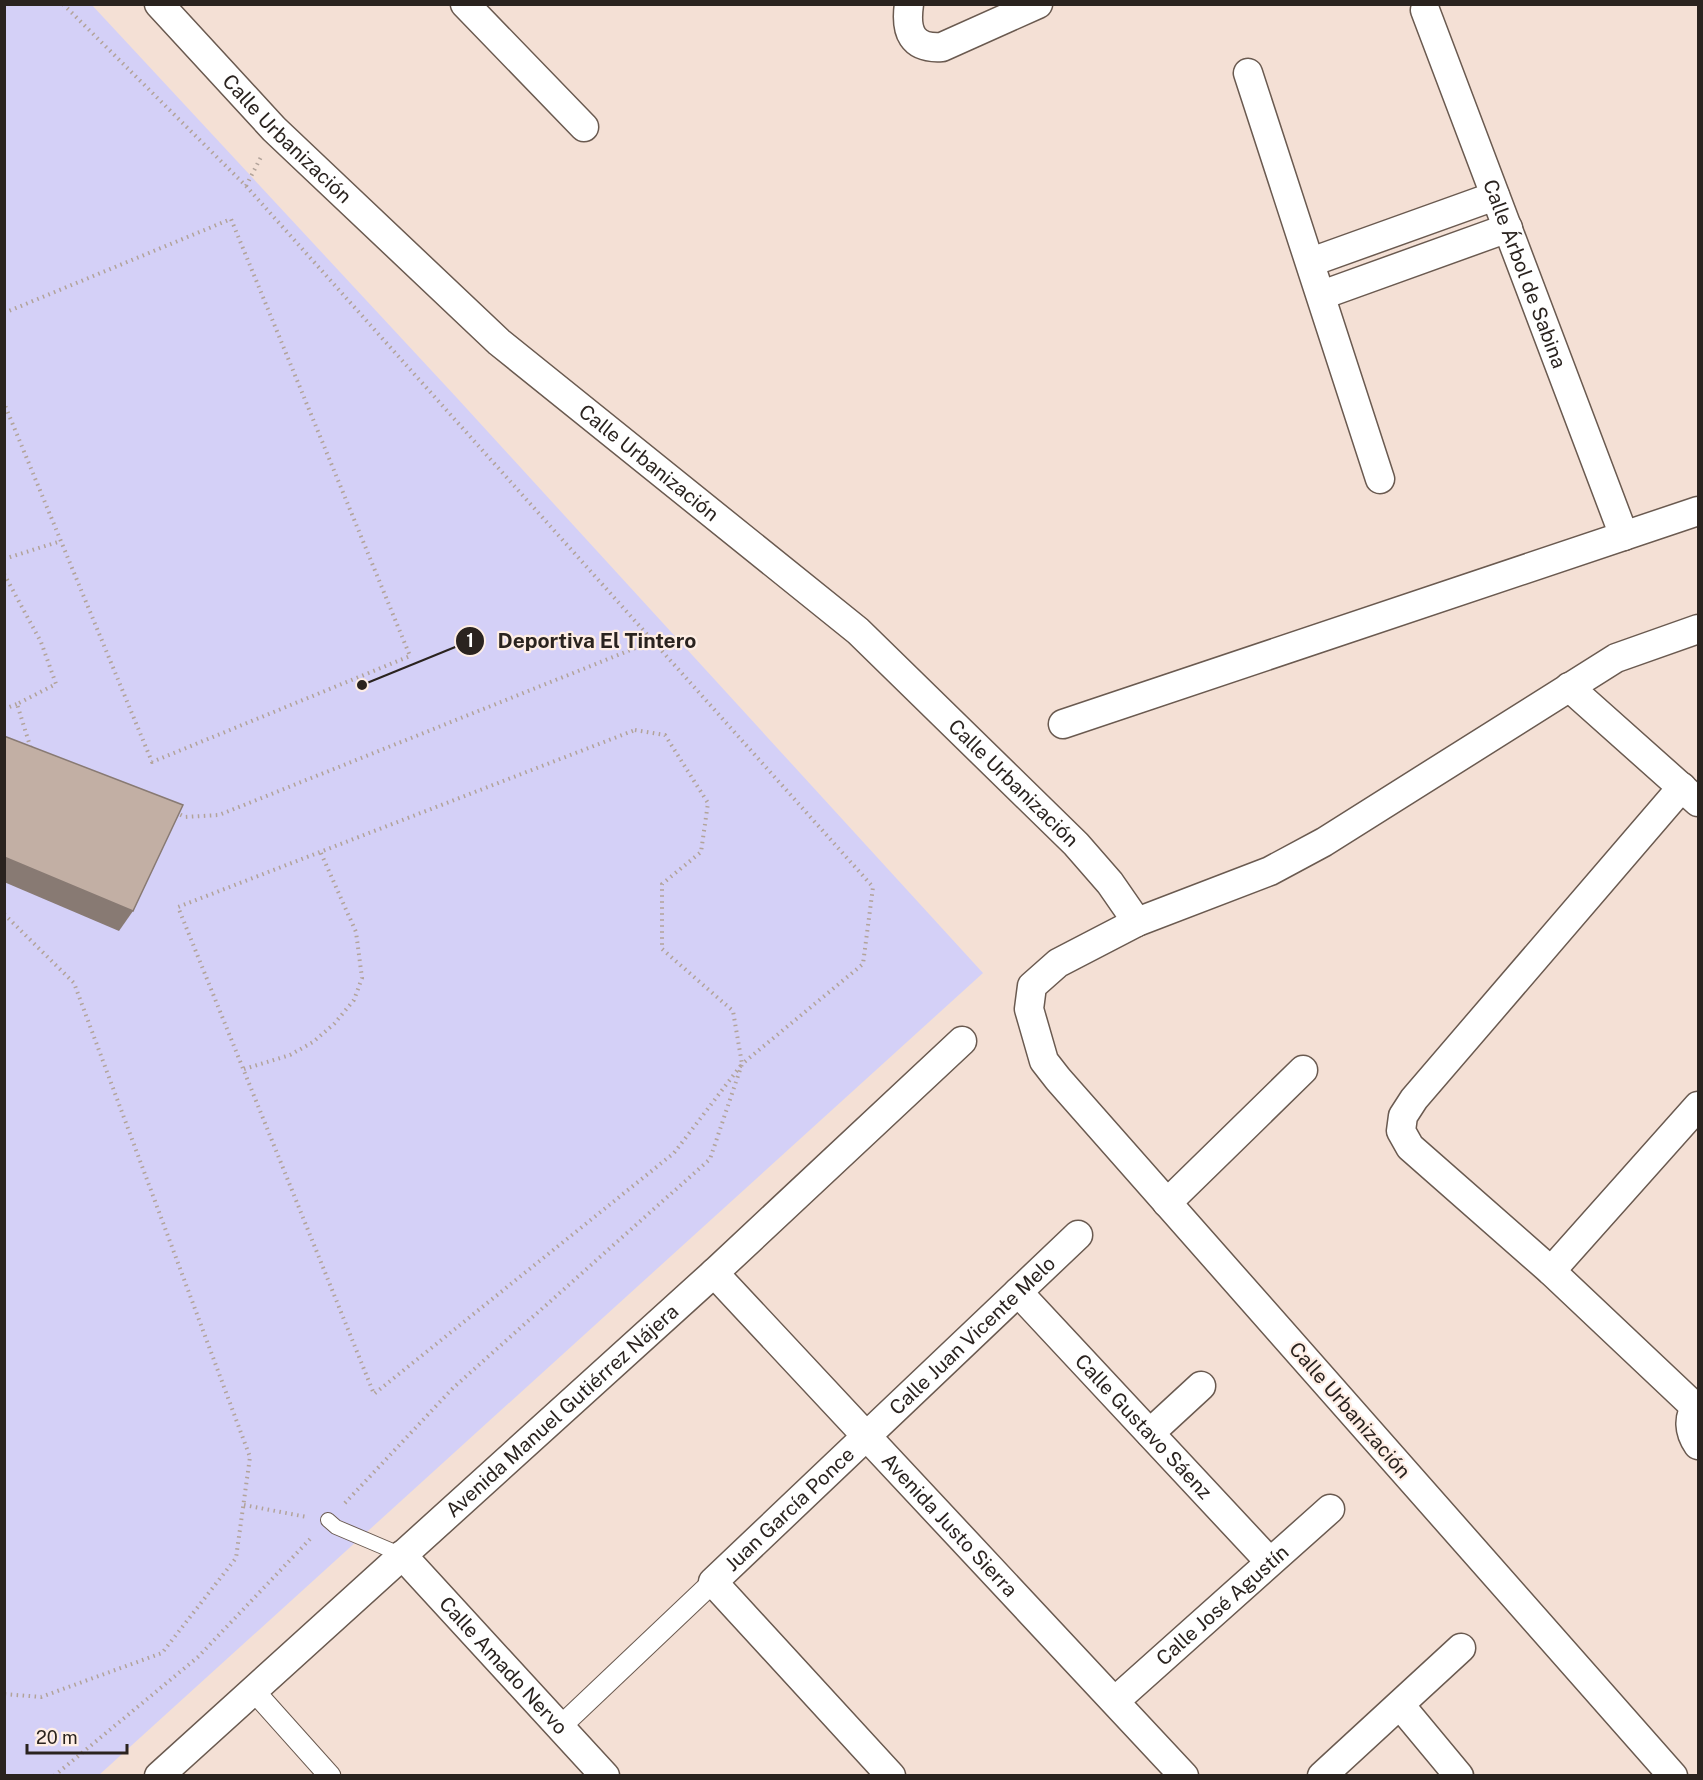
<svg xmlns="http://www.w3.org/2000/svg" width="1703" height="1780" viewBox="0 0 1703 1780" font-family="'Public Sans',sans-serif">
<rect width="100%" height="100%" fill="#f4e0d5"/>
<polygon fill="#d4d0f7" points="91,4 457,398 983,973 99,1775 5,1775 4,5"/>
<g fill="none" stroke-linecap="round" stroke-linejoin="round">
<defs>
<polyline id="service" points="328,1520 336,1527 402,1555"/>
<g id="pedestrian">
<polyline points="253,1690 330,1776"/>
<polyline points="560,1727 713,1582"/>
</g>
<g id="minor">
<path id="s1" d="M159,4L274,129L499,342L858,631L1076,844L1110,883L1137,922"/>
<polyline points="465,4 584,127"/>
<path d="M909,4C905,32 912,49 942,47L1038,4"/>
<path id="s2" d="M1425,10L1624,536"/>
<polyline points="1248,73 1380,479"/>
<polyline points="1311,262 1495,196"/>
<polyline points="1322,295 1508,228"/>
<polyline points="1569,687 1698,802"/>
<polyline points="1063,724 1698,511"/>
<polyline points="1682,787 1414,1099 1403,1116 1401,1131 1410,1147 1551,1271 1695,1407"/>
<polyline points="1167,1203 1303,1070"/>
<polyline points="1551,1271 1698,1106"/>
<path id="s3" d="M714,1273L1184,1776"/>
<path id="s4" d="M1018,1292L1269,1561"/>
<path d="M1698,1404C1687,1417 1689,1432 1698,1445"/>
<polyline points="1150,1433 1201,1386"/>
<path id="s5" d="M402,1555L605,1776"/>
<path id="s6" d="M1115,1701L1330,1509"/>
<polyline points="1400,1705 1459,1776"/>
<path id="s7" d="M159,1776L714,1273L962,1041"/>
<path id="s8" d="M891,1776L713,1582L1078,1235"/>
<polyline points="1322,1776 1461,1648"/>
<polyline points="1673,1776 1058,1079 1044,1061 1029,1009 1032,986 1058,963 1137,922 1270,871 1324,842 1616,658 1698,629"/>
</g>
</defs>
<use href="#service" stroke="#6a5a50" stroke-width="16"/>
<use href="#pedestrian" stroke="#6a5a50" stroke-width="23"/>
<use href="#minor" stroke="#6a5a50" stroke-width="31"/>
<g stroke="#b2a39a" stroke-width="4" stroke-dasharray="1.5 4.5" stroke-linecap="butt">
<polyline points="63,4 246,186 873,887 863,964 742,1064 710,1159 453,1388 344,1504"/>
<polyline points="246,186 261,157"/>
<polyline points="4,313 231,219 410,656 152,762 4,403"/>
<polyline points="4,559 61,541"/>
<polyline points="4,574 41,642 56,684 17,704 31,749"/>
<polyline points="4,709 17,704"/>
<polygon points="635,730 665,735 708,803 701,852 662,884 662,949 733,1011 742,1064 674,1153 374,1394 178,907"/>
<polyline points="175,812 185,817 219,815 653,641"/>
<polyline points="4,914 74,983 250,1457 236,1558 162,1653 41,1697 4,1694"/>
<polyline points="244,1069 290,1055 313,1042 334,1024 354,1000 362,978 356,932 320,851"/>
<polyline points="244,1505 307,1517"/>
<polyline points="54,1776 198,1657 312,1537"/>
</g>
<use href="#service" stroke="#fff" stroke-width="14"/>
<use href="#pedestrian" stroke="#fff" stroke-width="21"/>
<use href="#minor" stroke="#fff" stroke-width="28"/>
</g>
<polygon fill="#887a73" points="4,857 133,911 119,931 4,882"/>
<polygon fill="#c2afa4" stroke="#887a73" stroke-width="1.5" points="4,736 183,805 133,911 4,857"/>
<g text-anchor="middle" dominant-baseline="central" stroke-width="4.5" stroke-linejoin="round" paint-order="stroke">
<g font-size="20" fill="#2a231f" stroke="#feeee5">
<text stroke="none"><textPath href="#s1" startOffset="186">Calle Urbanización</textPath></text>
<text stroke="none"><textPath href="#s2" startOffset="282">Calle Árbol de Sabina</textPath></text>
<text stroke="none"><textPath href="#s1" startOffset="672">Calle Urbanización</textPath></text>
<text stroke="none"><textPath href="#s1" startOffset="1158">Calle Urbanización</textPath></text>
<text stroke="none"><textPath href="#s8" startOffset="621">Calle Juan Vicente Melo</textPath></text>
<text stroke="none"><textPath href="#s7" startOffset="544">Avenida Manuel Gutiérrez Nájera</textPath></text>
<text transform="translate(1350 1410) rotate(49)">Calle Urbanización</text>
<text stroke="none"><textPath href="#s4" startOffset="184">Calle Gustavo Sáenz</textPath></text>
<text stroke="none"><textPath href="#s8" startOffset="369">Juan García Ponce</textPath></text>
<text stroke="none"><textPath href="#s3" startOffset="345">Avenida Justo Sierra</textPath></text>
<text stroke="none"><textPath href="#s6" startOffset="144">Calle José Agustín</textPath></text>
<text stroke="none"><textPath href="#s5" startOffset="150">Calle Amado Nervo</textPath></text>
</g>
</g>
<path fill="none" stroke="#2a231f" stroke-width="2" d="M362 685L470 641"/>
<g fill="#2a231f" stroke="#feeee5" stroke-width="2">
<circle cx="362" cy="685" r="6"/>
<circle cx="470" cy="641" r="15"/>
</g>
<g font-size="18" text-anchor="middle" font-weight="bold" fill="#fff">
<text x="470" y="647">1</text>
</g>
<g font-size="21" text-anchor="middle" font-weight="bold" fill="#2a231f" stroke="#feeee5" stroke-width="4.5" stroke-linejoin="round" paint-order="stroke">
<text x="597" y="648">Deportiva El Tintero</text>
</g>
<rect width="1703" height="1780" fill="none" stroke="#2a231f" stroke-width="12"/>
<path d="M27 1744v9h100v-9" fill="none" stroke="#2a231f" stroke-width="3"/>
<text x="36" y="1744" font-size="18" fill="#2a231f" stroke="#feeee5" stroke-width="4.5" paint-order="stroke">20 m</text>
</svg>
